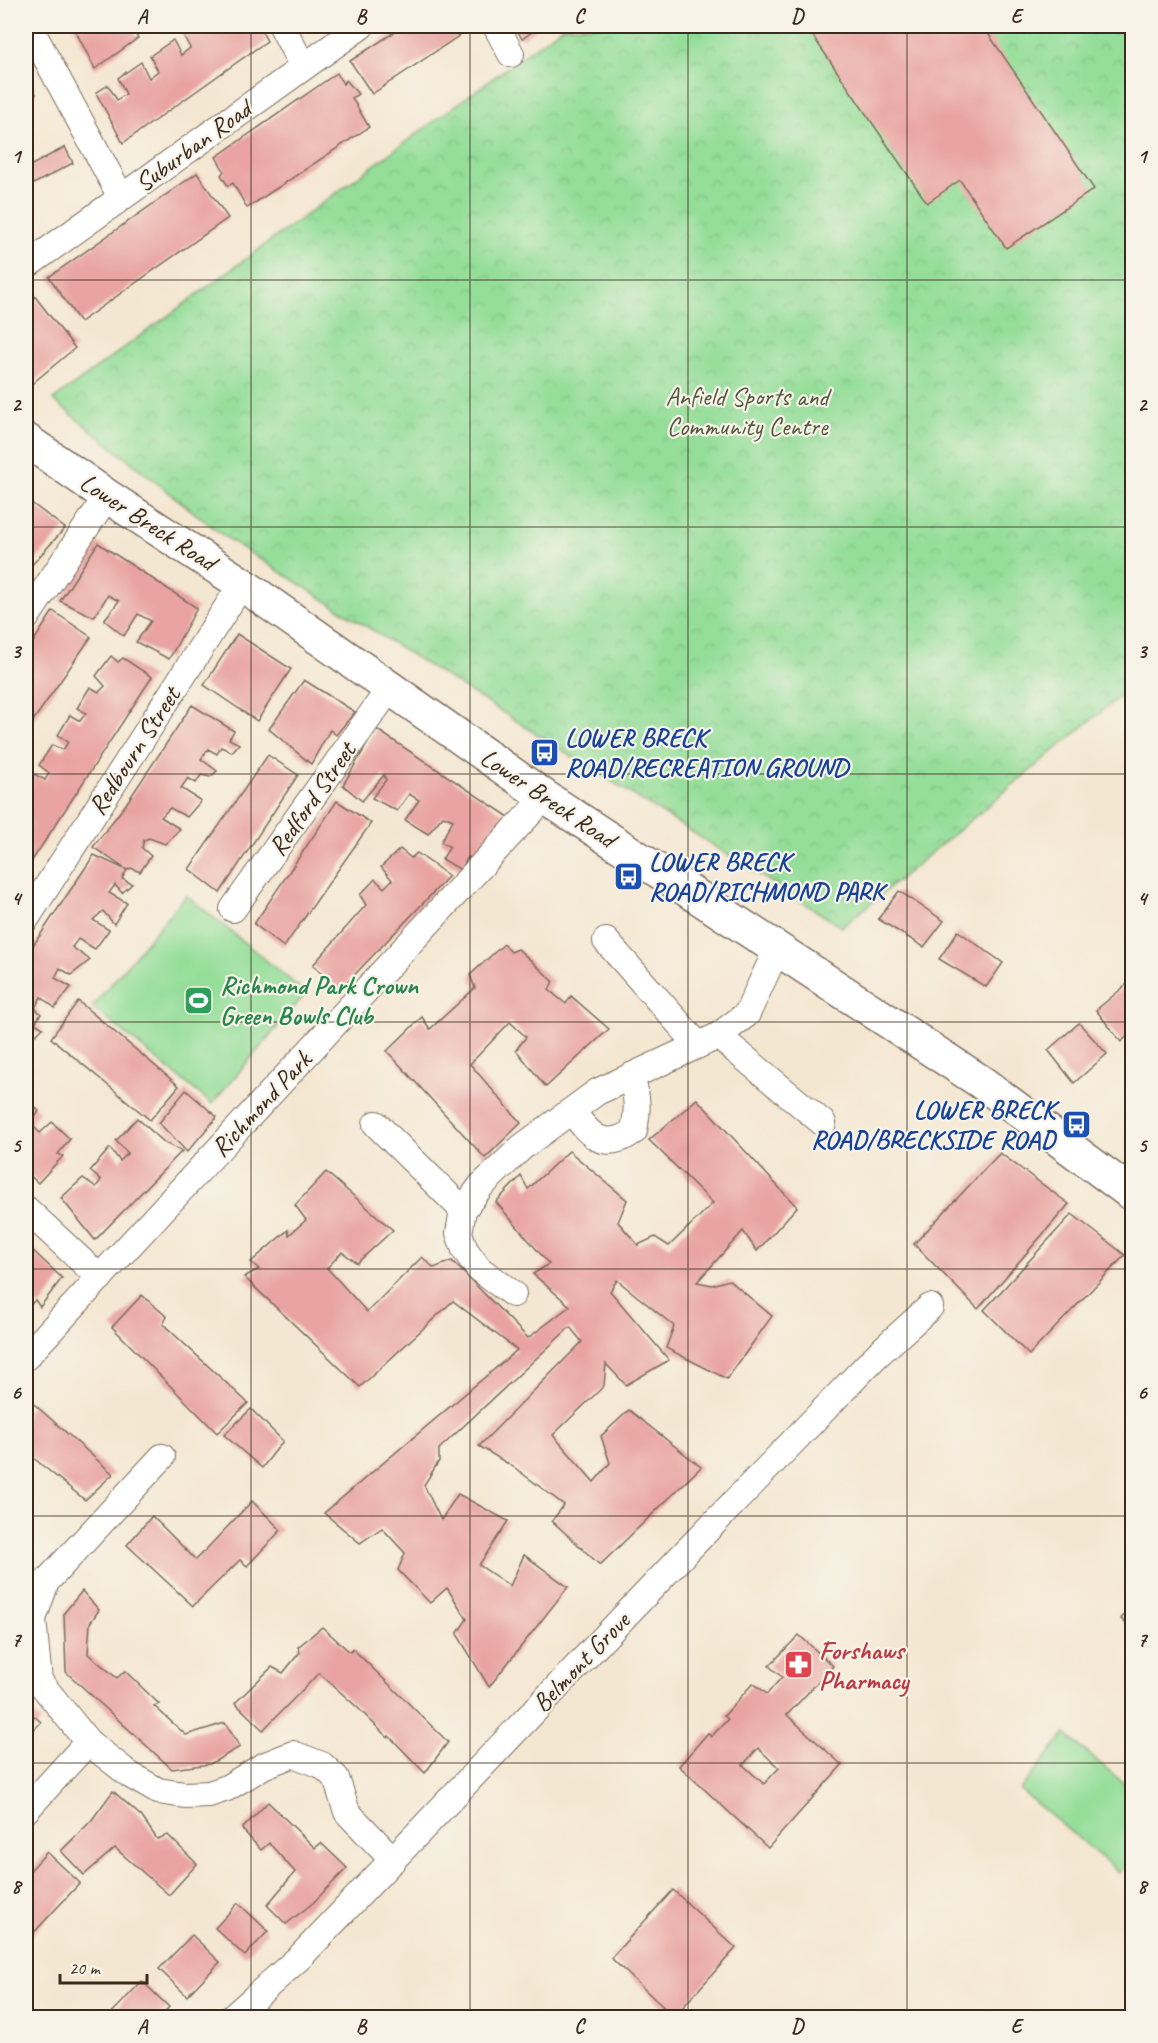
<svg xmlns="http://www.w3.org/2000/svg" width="1158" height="2043" viewBox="0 0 1158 2043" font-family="Caveat,sans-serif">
<defs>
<pattern id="park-crowns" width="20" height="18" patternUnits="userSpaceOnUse" patternTransform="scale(1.5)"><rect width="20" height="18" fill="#94de99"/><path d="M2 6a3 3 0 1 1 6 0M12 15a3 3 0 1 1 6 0" fill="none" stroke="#80bf83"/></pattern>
</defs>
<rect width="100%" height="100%" fill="#f7f3e8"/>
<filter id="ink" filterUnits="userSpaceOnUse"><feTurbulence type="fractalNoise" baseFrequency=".0167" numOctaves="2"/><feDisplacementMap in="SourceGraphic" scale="12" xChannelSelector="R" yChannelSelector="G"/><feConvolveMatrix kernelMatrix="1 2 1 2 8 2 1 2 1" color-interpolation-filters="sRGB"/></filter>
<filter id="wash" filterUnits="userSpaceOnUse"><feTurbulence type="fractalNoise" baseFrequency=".008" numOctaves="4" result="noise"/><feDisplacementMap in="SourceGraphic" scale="24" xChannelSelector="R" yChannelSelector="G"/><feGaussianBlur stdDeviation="1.35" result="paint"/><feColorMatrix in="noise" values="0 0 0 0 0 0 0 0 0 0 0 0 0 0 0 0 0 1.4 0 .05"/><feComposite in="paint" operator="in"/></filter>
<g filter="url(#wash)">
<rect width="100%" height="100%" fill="#f4e7d1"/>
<g fill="#94de99" stroke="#68845c" stroke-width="1.5">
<polygon points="186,895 306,993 212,1104 92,1007"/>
<polygon points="1065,1734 1132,1790 1132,1857 1120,1873 1020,1790"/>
</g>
<polygon fill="url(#park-crowns)" stroke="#68845c" stroke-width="1.5" points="564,26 1132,26 1132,686 842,927 225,537 53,400"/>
<g id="blocks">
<g fill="#e9a4a1" fill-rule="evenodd">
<polygon points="73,26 144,26 134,32 138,38 95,69"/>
<polygon points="193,26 209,26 213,32 222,26 259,26 267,41 123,143 96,93 108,85 117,100 126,94 118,78 141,62 149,78 158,71 150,56 173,40 181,55 190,48 182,33"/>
<polygon points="404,26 467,26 469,29 372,94 350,61"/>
<polygon points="515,26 540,26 522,39"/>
<polygon points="806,26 983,26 1094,189 1006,248 960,180 927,203"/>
<polygon points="337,73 343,84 346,80 358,94 352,98 369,127 247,208 233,183 228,186 221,175 224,171 216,157"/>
<polygon points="26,74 36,94 26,100"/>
<polygon points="65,147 73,163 26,188 26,154 32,165"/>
<polygon points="197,173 228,218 80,322 49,277"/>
<polygon points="26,285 75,348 28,387 26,385"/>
<polygon points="26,499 65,528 30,567 26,564"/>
<polygon points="98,543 197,608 169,659 136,642 151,621 138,614 124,636 104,620 119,601 108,595 94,617 60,601"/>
<polygon points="53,611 91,637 26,731 26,653"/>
<polygon points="237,634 291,669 257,721 204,685"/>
<polygon points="111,656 118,662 123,658 152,677 26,870 26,805 31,800 26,796 26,786 34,774 45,780 49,773 39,765 52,745 63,750 68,742 58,735 70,715 80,721 86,713 77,708 90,687 99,692 105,686 96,676"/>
<polygon points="304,680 355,712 336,735 330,730 311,764 269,729"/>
<polygon points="192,705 234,731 229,739 239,744 232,752 221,747 217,754 208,749 201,759 217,771 210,777 201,775 196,783 188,778 181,788 201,801 187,817 170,808 161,817 180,829 165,844 149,838 144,840 142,848 151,856 140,872 131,868 127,870 122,879 132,884 122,893 115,885 109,893 127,903 114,924 103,911 93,920 109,930 95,949 78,939 72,947 90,960 71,975 60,968 55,978 71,987 55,1008 41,997 35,1008 41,1014 35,1023 43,1028 36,1035 26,1028 26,956 94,855 127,870 93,847 126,804"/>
<polygon points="376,729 515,821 479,861 468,857 461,870 442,859 450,847 441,842 453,820 443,816 428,834 405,820 419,800 409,794 397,811 372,798 386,780 384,775 362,801 343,785"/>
<polygon points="268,755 298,775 220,893 189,869"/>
<polygon points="337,801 371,823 284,947 254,924"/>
<polygon points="400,849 411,858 417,853 449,876 339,991 313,965 366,905 360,895 375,879 384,888 392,880 381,867"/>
<polygon points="899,891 944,921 924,947 878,919"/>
<polygon points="958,931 1003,963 986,987 939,959"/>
<polygon points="504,944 511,952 518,949 553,981 549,990 566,1004 571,996 609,1029 546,1087 516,1050 526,1037 510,1022 470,1064 521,1123 485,1158 387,1051 422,1017 430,1029 475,988 470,975"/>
<polygon points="1132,980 1132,1032 1121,1042 1096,1010"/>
<polygon points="78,1001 179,1086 150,1120 51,1038"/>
<polygon points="1079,1023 1107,1054 1074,1083 1048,1050"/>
<polygon points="186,1090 217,1117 187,1152 159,1123"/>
<polygon points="26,1098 39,1111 31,1124 40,1133 52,1122 70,1139 58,1154 63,1156 38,1183 26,1172"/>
<polygon points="697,1099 797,1207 757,1251 743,1231 697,1282 712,1285 729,1280 772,1316 727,1379 666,1348 674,1326 617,1280 610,1291 669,1360 626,1385 606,1364 604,1386 553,1435 594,1482 610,1463 601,1436 629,1410 701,1467 600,1565 552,1521 564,1505 515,1468 479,1446 582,1342 570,1327 439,1449 439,1461 424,1485 441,1520 458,1494 508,1521 479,1565 510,1586 524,1555 568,1587 489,1687 457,1634 467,1619 447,1588 430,1603 398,1570 405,1553 382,1528 360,1543 324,1513 517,1350 453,1301 360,1387 244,1277 259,1269 251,1262 288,1230 289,1235 306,1220 295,1205 326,1172 393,1230 357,1263 342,1252 327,1268 367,1312 422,1257 434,1268 452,1261 528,1338 570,1306 533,1274 549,1264 496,1202 521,1176 528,1189 569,1151 627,1200 618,1222 638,1245 655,1237 669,1246 713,1203 649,1140"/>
<polygon points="137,1118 165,1143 182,1151 95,1240 61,1198 83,1178 96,1187 101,1180 90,1171 110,1148 120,1161 128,1153 116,1141"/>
<polygon points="1000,1153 1069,1204 978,1309 914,1244"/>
<polygon points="1072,1214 1125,1255 1029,1355 984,1310"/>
<polygon points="26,1244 62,1278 40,1307 35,1300 26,1310"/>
<polygon points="142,1295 167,1317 163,1324 248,1403 217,1433 112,1327"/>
<polygon points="34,1404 113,1474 85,1500 26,1452 26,1412"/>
<polygon points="251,1409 283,1441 262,1468 224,1435"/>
<polygon points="252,1501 281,1530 247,1566 240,1560 193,1606 127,1545 152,1516 196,1560"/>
<polygon points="82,1591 99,1610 90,1623 88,1654 117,1678 125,1671 159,1704 154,1706 186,1735 225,1723 240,1747 210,1764 172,1769 66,1672 64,1613"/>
<polygon points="1132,1605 1132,1629 1121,1619"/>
<polygon points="322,1627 350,1652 353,1649 448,1742 425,1773 389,1736 388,1738 358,1708 319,1673 263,1730 235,1703 272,1667 283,1673 300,1652 298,1647"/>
<path d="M799,1635L833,1666L787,1715L842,1765L768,1848L679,1766L708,1733L711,1737L728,1719L724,1716L753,1683L767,1694L782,1677L769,1666ZM758,1748L779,1768L764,1784L743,1765Z"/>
<polygon points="26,1709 41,1722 26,1738"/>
<polygon points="113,1791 142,1817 157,1839 168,1835 197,1864 169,1895 115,1848 84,1875 61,1851 91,1821"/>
<polygon points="268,1802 315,1848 321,1843 347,1868 313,1903 286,1924 267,1905 295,1872 269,1843 261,1850 242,1829"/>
<polygon points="47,1852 80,1883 26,1941 26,1875"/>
<polygon points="673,1890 736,1948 674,2017 611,1958"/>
<polygon points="238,1903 268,1931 245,1956 215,1928"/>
<polygon points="192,1935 220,1962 187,1996 159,1969"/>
<polygon points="142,1981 169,2007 159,2018 107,2018"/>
</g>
</g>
</g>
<g filter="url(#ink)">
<use href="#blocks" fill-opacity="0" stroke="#7c6c5d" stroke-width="1.5"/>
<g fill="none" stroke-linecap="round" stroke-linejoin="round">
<defs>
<g id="minor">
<polyline points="29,26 121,197"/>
<polyline points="282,26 303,67"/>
<polyline points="496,26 511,54"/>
<polyline points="26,266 361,26"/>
<polyline points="26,618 107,496"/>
<polyline points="233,909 390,688"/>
<polyline points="26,919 242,584"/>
<polyline points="606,941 698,1045"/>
<polyline points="718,1036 823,1123"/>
<path d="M572,1111C590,1136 604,1152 634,1131C638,1108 638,1099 631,1076"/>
<polyline points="376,1124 463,1210"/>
<polyline points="26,1209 100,1278"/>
<polyline points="513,1294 479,1269 465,1250 459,1233 463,1210 481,1186 522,1147 597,1092 718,1036 747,1014 777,949"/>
<polyline points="26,1357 545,797"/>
<polyline points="162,1457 46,1582 33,1619 39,1681 88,1742 130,1775 158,1791 185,1795 209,1794 227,1788 263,1766 293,1754 322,1765 336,1778 347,1812 393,1860"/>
<polyline points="26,1810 88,1742"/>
<polyline points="232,2018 301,1956 681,1557 877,1355 930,1307"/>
</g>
<polyline id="tertiary" points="26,440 107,496 242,584 545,797 981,1082 1132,1194"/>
</defs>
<use href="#minor" stroke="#7c6c5d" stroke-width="28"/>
<use href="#tertiary" stroke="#7c6c5d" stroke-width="36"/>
<use href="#minor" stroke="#fff" stroke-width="26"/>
<use href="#tertiary" stroke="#fff" stroke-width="33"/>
</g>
</g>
<path fill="none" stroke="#3b2a1e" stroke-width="1.5" stroke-opacity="0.55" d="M251,26V2018M470,26V2018M688,26V2018M907,26V2018M26,280H1132M26,527H1132M26,774H1132M26,1022H1132M26,1269H1132M26,1516H1132M26,1763H1132"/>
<defs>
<symbol id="bus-square" viewBox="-11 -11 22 22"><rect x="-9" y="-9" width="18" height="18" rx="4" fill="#1a4fb4" stroke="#f7f3e8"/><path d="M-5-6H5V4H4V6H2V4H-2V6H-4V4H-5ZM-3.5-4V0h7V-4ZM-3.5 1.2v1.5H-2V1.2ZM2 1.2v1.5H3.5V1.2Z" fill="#fff"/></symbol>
<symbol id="stadium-square" viewBox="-11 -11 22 22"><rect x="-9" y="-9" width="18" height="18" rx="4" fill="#2e9e5b" stroke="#f7f3e8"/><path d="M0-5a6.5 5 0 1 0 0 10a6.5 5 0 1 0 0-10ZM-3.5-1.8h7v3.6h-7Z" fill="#fff"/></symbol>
<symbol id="pharmacy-square" viewBox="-11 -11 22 22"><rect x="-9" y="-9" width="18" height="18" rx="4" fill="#e0444e" stroke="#f7f3e8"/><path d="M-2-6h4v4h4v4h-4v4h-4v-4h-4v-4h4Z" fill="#fff"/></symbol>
</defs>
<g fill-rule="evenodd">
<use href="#bus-square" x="528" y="736" width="33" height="33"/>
<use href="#bus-square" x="612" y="860" width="33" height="33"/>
<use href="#stadium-square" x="182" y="984" width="33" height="33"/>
<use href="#bus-square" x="1060" y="1108" width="33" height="33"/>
<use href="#pharmacy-square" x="782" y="1648" width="33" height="33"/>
</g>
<g text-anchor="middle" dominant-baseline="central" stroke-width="4.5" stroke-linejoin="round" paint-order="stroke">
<g font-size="26" fill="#3b2a1e" stroke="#f7f3e8">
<text transform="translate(193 146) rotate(-36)">Suburban Road</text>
<text transform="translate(148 522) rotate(33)">Lower Breck Road</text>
<text transform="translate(134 751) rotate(-57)">Redbourn Street</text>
<text transform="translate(548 798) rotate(34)">Lower Breck Road</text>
<text transform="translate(312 799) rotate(-55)">Redford Street</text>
<text transform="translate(261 1104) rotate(-47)">Richmond Park</text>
<text transform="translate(581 1662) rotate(-46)">Belmont Grove</text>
</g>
<g font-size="26" fill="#51573d" stroke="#f7f3e8">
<text x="747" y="396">Anfield Sports and<tspan x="747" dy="30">Community Centre</tspan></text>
</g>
<g font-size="26" font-weight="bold" fill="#164399" stroke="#f7f3e8" text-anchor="start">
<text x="565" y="737">LOWER BRECK<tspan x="565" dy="30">ROAD/RECREATION GROUND</tspan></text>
<text x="649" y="861">LOWER BRECK<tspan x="649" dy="30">ROAD/RICHMOND PARK</tspan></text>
<text x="1055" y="1109" text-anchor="end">LOWER BRECK<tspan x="1055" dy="30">ROAD/BRECKSIDE ROAD</tspan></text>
</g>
<g font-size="26" font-weight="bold" fill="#27864d" stroke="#f7f3e8" text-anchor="start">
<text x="220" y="985">Richmond Park Crown<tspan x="220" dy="30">Green Bowls Club</tspan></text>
</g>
<g font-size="26" font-weight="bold" fill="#be3a42" stroke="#f7f3e8" text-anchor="start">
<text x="819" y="1650">Forshaws<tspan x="819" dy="30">Pharmacy</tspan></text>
</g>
</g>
<rect width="1158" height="2043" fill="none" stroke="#f7f3e8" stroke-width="66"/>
<path d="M60 1974v9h87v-9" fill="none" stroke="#3b2a1e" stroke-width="3"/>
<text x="69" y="1974" font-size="18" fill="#3b2a1e" stroke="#f7f3e8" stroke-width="4.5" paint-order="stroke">20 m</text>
<rect x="33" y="33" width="1092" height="1977" fill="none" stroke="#3b2a1e" stroke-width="2"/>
<g font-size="20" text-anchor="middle" font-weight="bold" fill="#3b2a1e">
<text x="142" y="23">A</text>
<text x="361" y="23">B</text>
<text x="579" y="23">C</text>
<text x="797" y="23">D</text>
<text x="1016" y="23">E</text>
<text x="16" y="163">1</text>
<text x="1142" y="163">1</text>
<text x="16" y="411">2</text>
<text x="1142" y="411">2</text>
<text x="16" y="658">3</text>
<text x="1142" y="658">3</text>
<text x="16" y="905">4</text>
<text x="1142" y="905">4</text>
<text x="16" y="1152">5</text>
<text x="1142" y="1152">5</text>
<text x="16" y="1399">6</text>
<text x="1142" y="1399">6</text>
<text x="16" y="1646">7</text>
<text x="1142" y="1646">7</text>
<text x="16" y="1893">8</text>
<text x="1142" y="1893">8</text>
<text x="142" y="2033">A</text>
<text x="361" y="2033">B</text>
<text x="579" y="2033">C</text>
<text x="797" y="2033">D</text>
<text x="1016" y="2033">E</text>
</g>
</svg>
